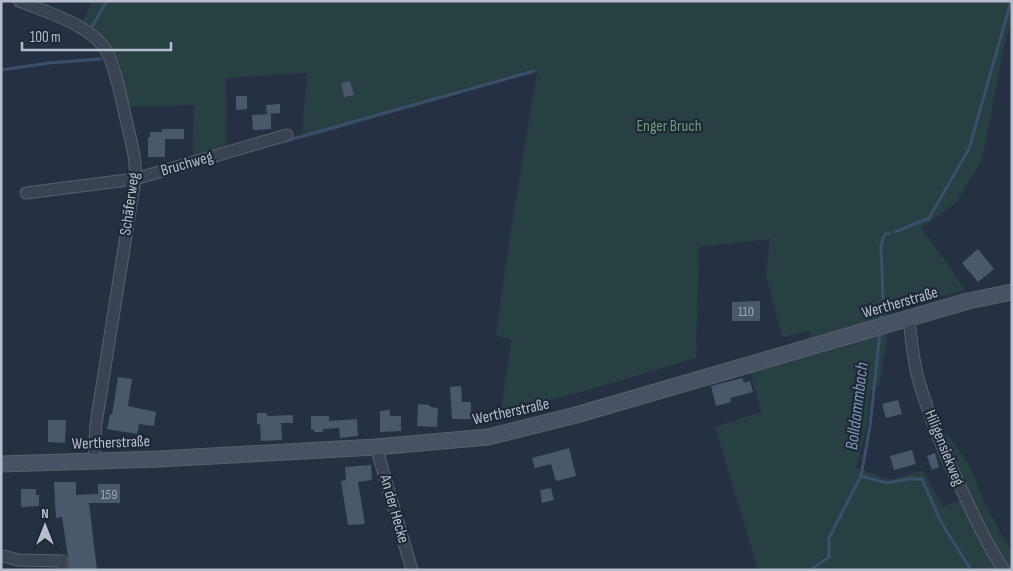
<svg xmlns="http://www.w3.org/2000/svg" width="1013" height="571" viewBox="0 0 1013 571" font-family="'Sofia Sans Condensed',sans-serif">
<rect width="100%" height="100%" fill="#253142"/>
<polygon fill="#274042" points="92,1 1012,1 1012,20 1004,47 982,160 956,203 921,228 952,270 964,290 889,311 888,331 879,386 870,391 867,426 856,468 891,480 923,470 943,507 968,496 941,433 948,435 968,463 986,506 1012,553 1012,570 758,570 715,427 761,412 749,367 810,351 811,331 782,337 766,276 770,239 699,247 696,358 575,394 501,411 511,339 496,336 509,242 537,72 302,139 307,73 226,78 227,150 193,159 194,105 126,107 114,51 82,23"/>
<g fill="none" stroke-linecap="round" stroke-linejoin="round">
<g stroke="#3a4f6b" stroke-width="3">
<polyline points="91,31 90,30 107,1"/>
<polyline points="1,70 49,63 100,59"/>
<polyline points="285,141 534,71"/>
<polyline points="895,232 929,218 969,149 1011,1"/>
<polyline points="881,321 883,296 881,245 885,234 890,233"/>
<polyline points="861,476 887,483 908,479 922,479 941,522 971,570"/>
<polyline points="810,570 829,557 829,538 861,476 870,426 880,332"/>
</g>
</g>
<g fill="#4b586b">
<polygon points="350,81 354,95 344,97 341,83"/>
<polygon points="236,96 247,96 247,109 236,110"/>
<polygon points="280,104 280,113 267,114 266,105"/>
<polygon points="271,114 271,129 253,130 252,115"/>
<polygon points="162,129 184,129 184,139 165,139 165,157 148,157 148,137 150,137 150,132 162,132"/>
<polygon points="978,249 994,269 978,282 962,263"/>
<polygon points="760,301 760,321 732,321 732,302"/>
<polygon points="118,377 132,379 128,406 156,412 154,426 139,424 137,434 107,429 110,414 112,415"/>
<polygon points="742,378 744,383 750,381 753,392 730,398 731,402 716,406 711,386"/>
<polygon points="461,386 462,402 471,402 471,419 452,419 450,387"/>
<polygon points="898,400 902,414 886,418 882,404"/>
<polygon points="418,404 430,405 430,407 438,408 437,427 417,426"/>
<polygon points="390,410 390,416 401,416 401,431 380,432 380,411"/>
<polygon points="257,413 267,413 267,416 293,415 293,423 281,423 282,440 261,441 260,424 257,424"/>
<polygon points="311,416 329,416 329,421 357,419 358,436 340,438 339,428 323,429 323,432 314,432 314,429 311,430"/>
<polygon points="48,420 66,420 65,443 48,442"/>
<polygon points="569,448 576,476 556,481 551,464 535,468 532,458"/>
<polygon points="912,450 916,464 894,470 890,456"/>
<polygon points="935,453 939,467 932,470 927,456"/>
<polygon points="371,465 372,480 358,482 365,524 348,525 341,481 346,480 345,467"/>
<polygon points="54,482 76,482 76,495 98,494 98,484 120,484 120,503 89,503 97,570 70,570 62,517 56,518"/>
<polygon points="551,488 554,500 542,503 540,490"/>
<polygon points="21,489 36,489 36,495 39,495 39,506 21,507"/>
</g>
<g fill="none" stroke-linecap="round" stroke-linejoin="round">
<defs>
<g id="street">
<path d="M19,1C46,12 96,26 109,56C117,75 121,98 126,119C130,138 137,159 135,179L96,424L94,461"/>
<polyline points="26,193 135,179 287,135"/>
<path d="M909,318C911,338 913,359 918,378C930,420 947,460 966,499C977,523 989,548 1004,570"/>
<polyline points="376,447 412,570"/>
<polyline points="3,556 18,560 62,561 63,570"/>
</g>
<polyline id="secondary" points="1,464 159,459 376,447 488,437 576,415 968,301 1012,292"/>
</defs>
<use href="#street" stroke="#57616e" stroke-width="13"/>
<use href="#secondary" stroke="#57616e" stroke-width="17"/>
<use href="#street" stroke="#394351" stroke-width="11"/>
<use href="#secondary" stroke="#475264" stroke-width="15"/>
</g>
<g text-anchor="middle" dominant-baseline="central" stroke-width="4.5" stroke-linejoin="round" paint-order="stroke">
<g font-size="14" fill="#9ba4b3">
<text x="746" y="311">110</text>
<text x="109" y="494">159</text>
</g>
<g font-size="16" fill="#6c9d77" stroke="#1e2836">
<text x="669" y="126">Enger Bruch</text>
</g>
<g font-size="16" fill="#b6becb" stroke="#1e2836">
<text transform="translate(187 164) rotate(-16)">Bruchweg</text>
<text transform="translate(130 204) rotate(-82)">Schäferweg</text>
<text transform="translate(900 303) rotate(-16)">Wertherstraße</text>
<text transform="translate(511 412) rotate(-12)">Wertherstraße</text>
<text transform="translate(111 443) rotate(-2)">Wertherstraße</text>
<text transform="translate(944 448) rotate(68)">Hiligensiekweg</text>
<text transform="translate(394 509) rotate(74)">An der Hecke</text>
</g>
<g font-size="18" font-style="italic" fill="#7c95b3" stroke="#1e2836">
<text transform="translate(857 406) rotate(-83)">Bolldammbach</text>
</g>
</g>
<rect width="1013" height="571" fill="none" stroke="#b6becb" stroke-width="5"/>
<g transform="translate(45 526)" stroke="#1e2836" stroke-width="4" paint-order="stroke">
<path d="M0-4L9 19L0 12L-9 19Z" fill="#b6becb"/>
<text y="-8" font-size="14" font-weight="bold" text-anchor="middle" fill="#b6becb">N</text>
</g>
<path d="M22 42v8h149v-8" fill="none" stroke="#b6becb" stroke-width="2.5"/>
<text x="30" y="42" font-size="15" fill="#b6becb" stroke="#1e2836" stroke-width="4" paint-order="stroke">100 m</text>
</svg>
